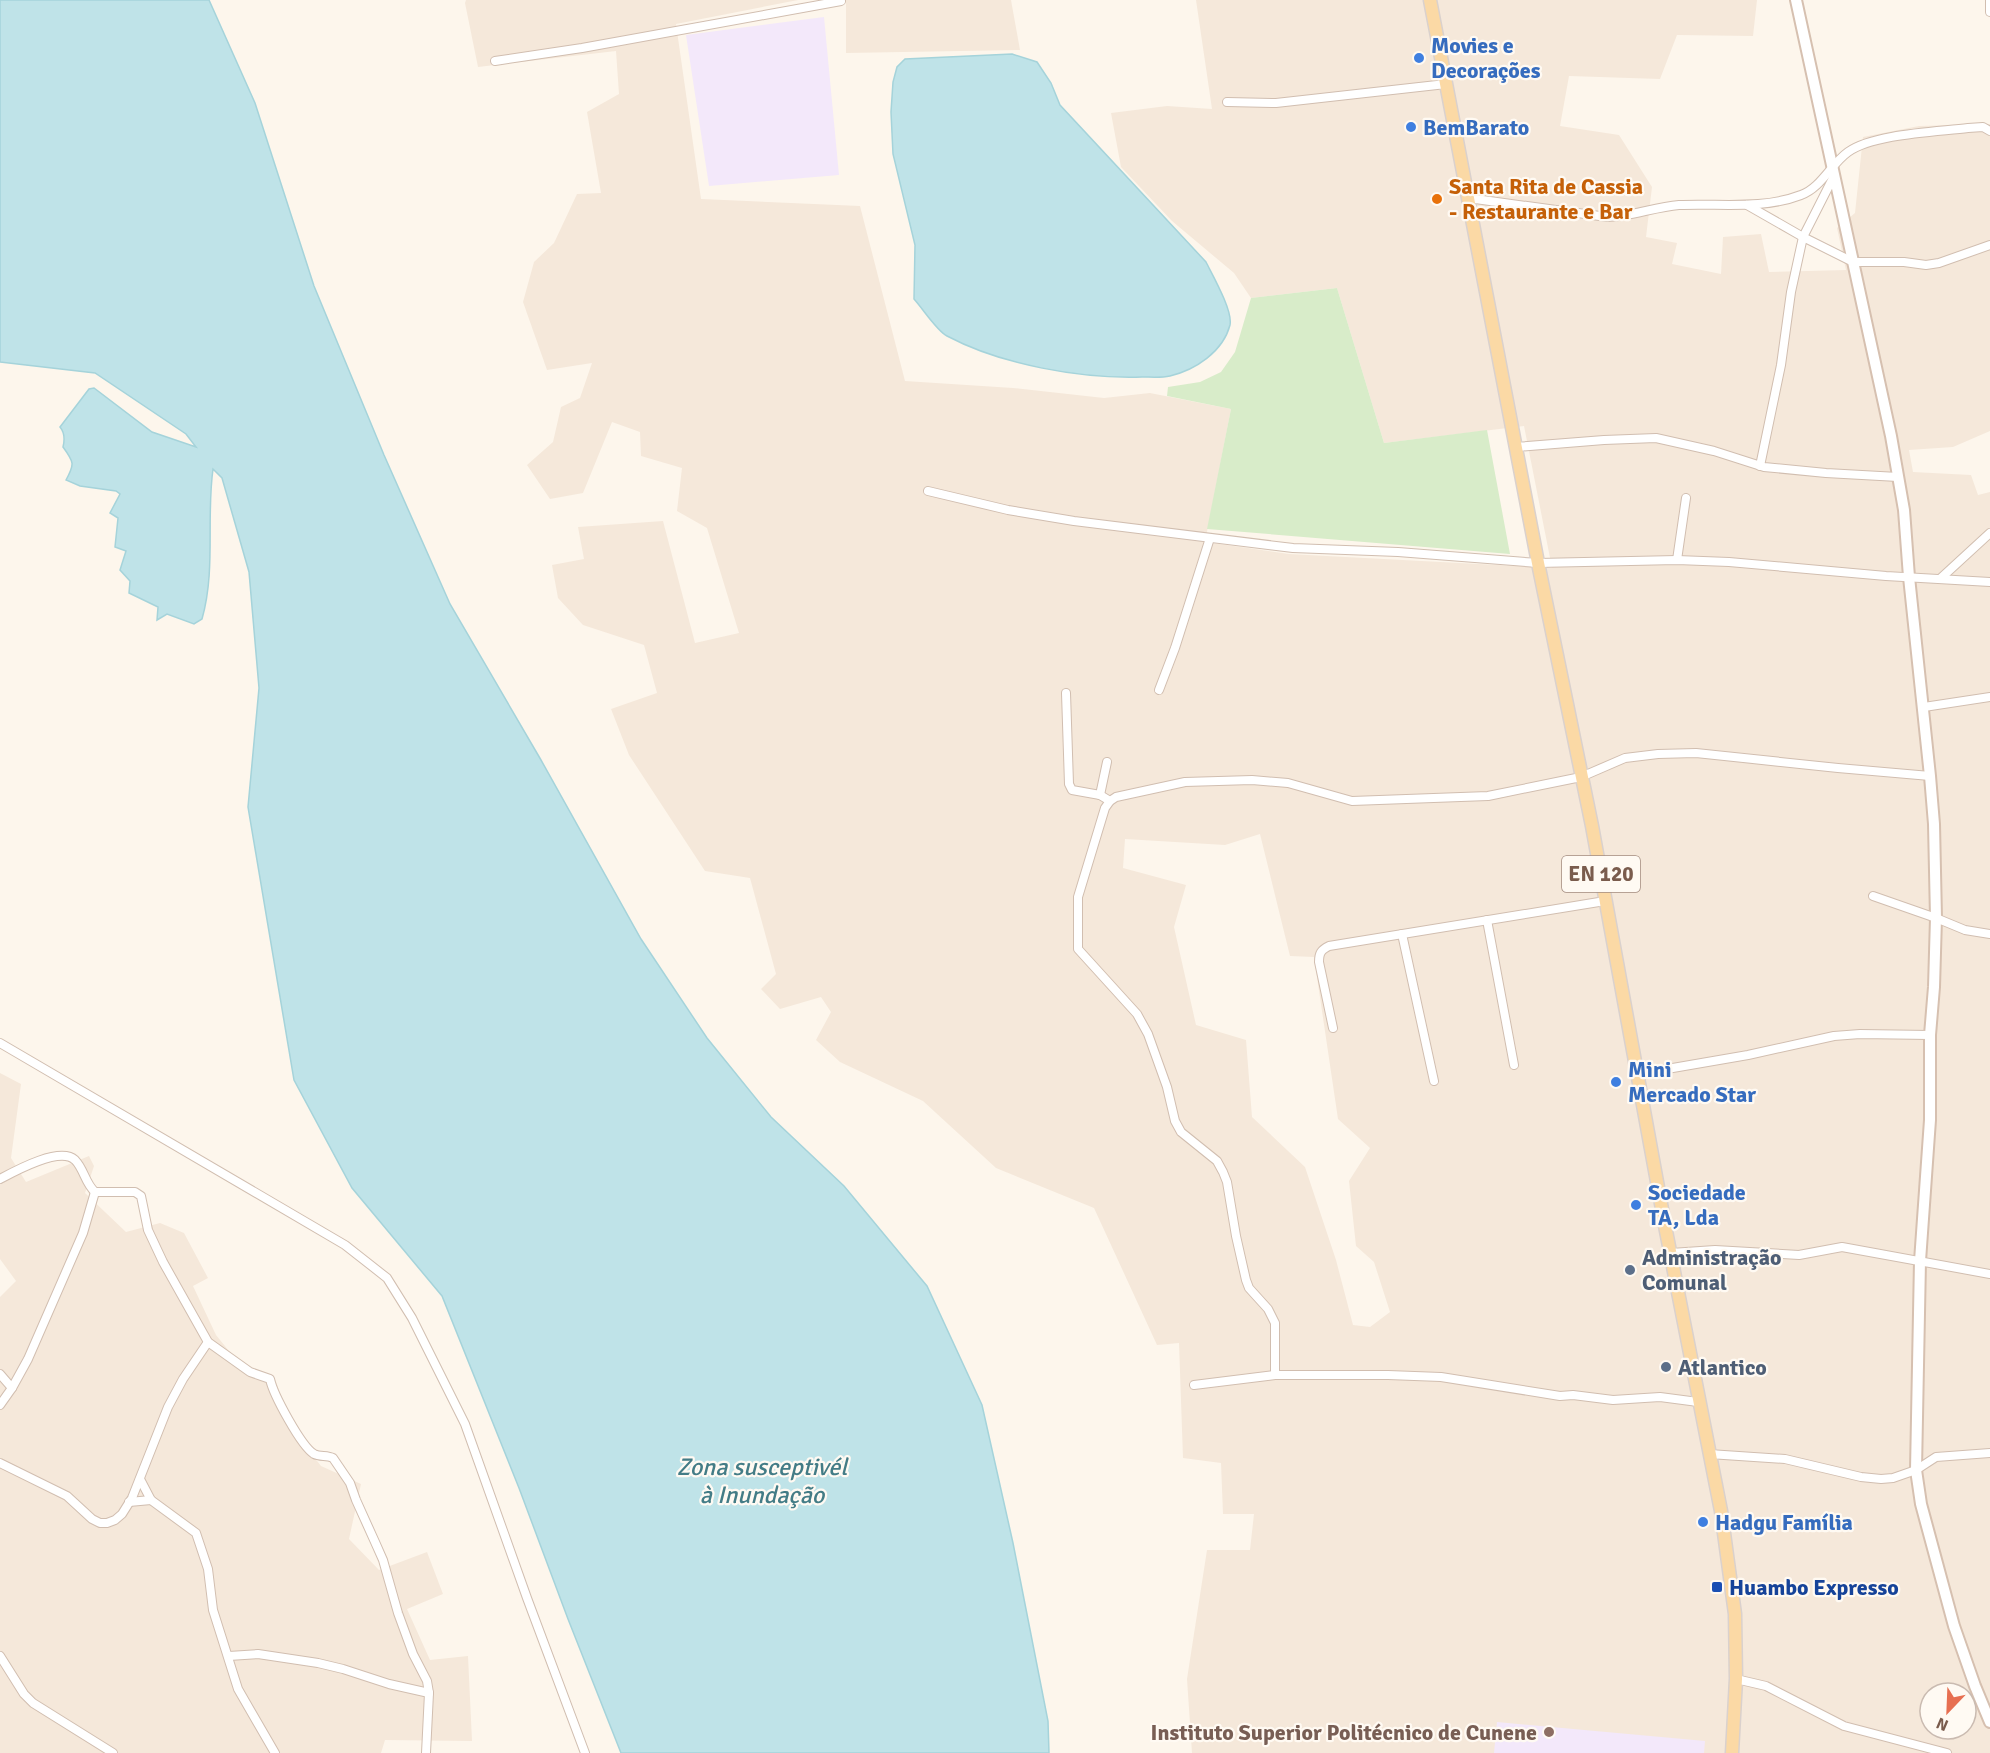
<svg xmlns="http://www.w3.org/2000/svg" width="1990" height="1753" viewBox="0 0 1990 1753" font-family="Signika,sans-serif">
<rect width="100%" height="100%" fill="#fdf6ec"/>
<g fill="#f5e8da" fill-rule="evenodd">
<path d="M466,0H798L676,24L701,199L860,206L905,381L1013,388L1104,398L1150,393L1231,409L1205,542L1289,554L1552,568L1524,426L1384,443L1337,288L1251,298L1234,273L1172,221L1121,167L1111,113L1167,106L1212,109L1196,0H1757L1753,36L1677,35L1660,79L1569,76L1560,126L1619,135L1652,187L1646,237L1677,243L1672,264L1721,274L1723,237L1761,234L1769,272L1846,270L1837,228L1855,213L1863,137L1919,126L1990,124V431L1953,447L1909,450L1913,472L1971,475L1978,495L1990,492V1753H1192L1187,1679L1207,1550H1250L1254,1514H1223L1221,1463L1183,1458L1179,1343L1157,1345L1094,1208L996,1168L923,1101L840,1062L816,1040L831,1012L821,997L780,1009L761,989L776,974L750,878L705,871L629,755L611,709L657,693L644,645L583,625L558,598L552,565L584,559L578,527L663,521L695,643L739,633L707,528L677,511L682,468L641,456L640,432L612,422L583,493L550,499L527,465L553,442L561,407L580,398L592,363L547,370L523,302L534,262L554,243L577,194L601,193L587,112L619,94L616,51L478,67L465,3ZM1260,834L1290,956L1314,957L1338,1119L1370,1148L1349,1181L1356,1246L1374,1262L1390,1312L1370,1327L1353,1325L1336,1260L1305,1167L1252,1117L1246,1040L1196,1025L1174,927L1186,885L1123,868L1125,839L1225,845ZM1930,1693H1966V1729H1930Z"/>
<polygon points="846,0 1011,0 1020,50 846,53"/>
<polygon points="0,1073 21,1084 11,1158 26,1182 89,1156 94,1166 85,1193 126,1232 160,1223 184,1233 208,1278 193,1286 216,1335 237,1361 275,1379 293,1430 321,1466 361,1484 349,1539 379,1570 427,1552 443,1594 407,1609 430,1660 468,1656 472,1741 385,1740 381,1753 0,1753 0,1297 16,1281 0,1259"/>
</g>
<g fill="#f3e8fa">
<polygon points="824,17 839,175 709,186 686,35"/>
<polygon points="1497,1722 1705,1741 1704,1753 1494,1753"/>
</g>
<polygon fill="#d8ecc9" points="1337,288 1384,443 1487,430 1510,554 1207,529 1231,409 1167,396 1168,387 1200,382 1221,372 1235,352 1251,298"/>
<g fill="#bfe3e8" stroke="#a5d3da" stroke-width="1.5">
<path d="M0,0H209L255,103L314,286L384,455L450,604L541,760L641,939L707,1038L771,1117L844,1186L927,1286L982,1405L1013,1543L1048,1721L1049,1753H621L568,1619L519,1488L442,1296L352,1188L294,1080L248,807L259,688L249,572L222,478L213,469C206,519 216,570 202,619L194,624L167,614L157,620L158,607L129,593L130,581L120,570L126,551L115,547L118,518L110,513L120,494L116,491L80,486L66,480C75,464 74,462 63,447C65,439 65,433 60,427L89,389L94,388L152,432L196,447L186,434L95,373L0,362Z"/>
<path d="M1012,54L1037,62L1051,83L1060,105L1206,262C1213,276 1233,311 1230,325C1223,352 1195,370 1170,376C1161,378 1151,377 1142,377C1081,379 1002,365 947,336C937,331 923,309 914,299L915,245L893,154L891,112L893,82L897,67L905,59Z"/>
</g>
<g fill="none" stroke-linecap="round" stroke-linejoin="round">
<defs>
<g id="street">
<polyline points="1990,0 1990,12"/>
<polyline points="495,61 582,48 841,1"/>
<polyline points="1227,102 1276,103 1446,84"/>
<path d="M1468,198L1607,217C1631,217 1654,207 1679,205C1719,203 1762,210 1801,195C1821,188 1831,164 1848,152C1873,134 1935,132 1968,128L1983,127L1990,131"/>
<polyline points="1747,205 1803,237 1853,262 1904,262 1926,265 1939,263 1990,245"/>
<polyline points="1516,447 1604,440 1656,438 1714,451 1764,467 1826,473 1898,477"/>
<polyline points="1760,466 1781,365 1791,292 1803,237 1834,176"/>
<polyline points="928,491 1008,510 1074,521 1293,548 1398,552 1538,563 1677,560 1729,562 1886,576 1990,582"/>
<polyline points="1677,560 1686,498"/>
<polyline points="1941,578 1990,533"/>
<polyline points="1159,690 1175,648 1210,538"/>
<polyline points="1066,693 1069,784 1072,790 1100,795 1110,801"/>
<polyline points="1924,707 1990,697"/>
<polyline points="1100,795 1107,762"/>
<polyline points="1873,896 1936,918 1965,930 1990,934"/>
<polyline points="1487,920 1514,1065"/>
<polyline points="1402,934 1434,1081"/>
<path d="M1333,1028L1319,962C1319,953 1321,950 1329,946L1605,901"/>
<polyline points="0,1043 345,1245 387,1278 412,1318 465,1424 527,1598 585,1753"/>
<polyline points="1638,1074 1748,1055 1834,1036 1860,1034 1930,1035"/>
<path d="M0,1179C15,1171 60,1146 75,1160C84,1169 85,1183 95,1192H135L141,1196L148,1230L163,1262L208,1342L250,1372L270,1379C273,1394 301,1446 314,1454C320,1457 327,1455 333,1458L350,1483L356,1500L375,1542L383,1560L398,1613L413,1654L427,1681L429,1693L426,1753"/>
<polyline points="1671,1253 1715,1250 1799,1255 1842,1247 1990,1274"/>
<polyline points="0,1374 12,1388"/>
<polyline points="1275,1375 1275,1323 1268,1309 1249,1288 1246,1280 1236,1236 1227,1182 1223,1172 1217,1161 1181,1132 1175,1121 1167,1087 1148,1034 1137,1014 1078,949 1078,897 1105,808 1110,801 1116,797 1185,782 1252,780 1288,783 1352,801 1488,796 1581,777 1625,758 1658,754 1696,753 1838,768 1930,776"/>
<polyline points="1194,1385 1275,1375 1388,1375 1441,1377 1560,1396 1573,1395 1613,1400 1660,1397 1698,1402"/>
<polyline points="0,1405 12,1388 28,1359 83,1233 95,1192"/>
<polyline points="1709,1454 1785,1459 1861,1477 1881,1479 1893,1478 1916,1470 1936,1457 1990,1453"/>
<polyline points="0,1463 67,1496 92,1519 100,1523 107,1523 115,1520 122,1514 132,1498 168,1407 183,1379 208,1342"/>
<polyline points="140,1479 151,1500 196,1533 208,1569 213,1610 238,1689 275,1753"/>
<polyline points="129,1502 151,1500"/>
<polyline points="0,1656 24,1694 33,1703 113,1753"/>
<polyline points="229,1656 258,1654 318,1663 343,1669 389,1684 429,1693"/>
<polyline points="1736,1679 1766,1686 1844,1726 1947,1753"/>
</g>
<polyline id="secondary" points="1796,0 1891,436 1904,510 1909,577 1930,776 1934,824 1936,918 1934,987 1930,1035 1930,1120 1920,1261 1916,1470 1921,1504 1954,1626 1975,1686 1990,1722"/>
<polyline id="primary" points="1430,0 1538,563 1592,826 1666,1231 1721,1511 1735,1614 1736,1679 1732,1753"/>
</defs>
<use href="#street" stroke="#d1beb0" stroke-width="10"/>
<use href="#secondary" stroke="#d6c0b0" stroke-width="14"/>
<use href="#primary" stroke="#dad1cd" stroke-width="15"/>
<use href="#street" stroke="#fff" stroke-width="8"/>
<use href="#secondary" stroke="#fff" stroke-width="10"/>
<use href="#primary" stroke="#fbd9a5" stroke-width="12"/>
</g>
<g fill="#3f7fe0" stroke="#fffaf3" stroke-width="2">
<circle cx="1419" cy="58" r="6"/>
<circle cx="1411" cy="127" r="6"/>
<circle cx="1616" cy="1082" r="6"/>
<circle cx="1636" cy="1205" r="6"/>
<circle cx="1703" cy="1522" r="6"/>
</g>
<circle fill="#e8710a" stroke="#fffaf3" stroke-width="2" cx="1437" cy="199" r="6"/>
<g fill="#5c6f8a" stroke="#fffaf3" stroke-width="2">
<circle cx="1630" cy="1270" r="6"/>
<circle cx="1666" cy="1367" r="6"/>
</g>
<rect fill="#1a4fb4" stroke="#fffaf3" stroke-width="2" x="1711" y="1581" width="12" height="12" rx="3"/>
<circle fill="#8d6e63" stroke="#fffaf3" stroke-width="2" cx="1549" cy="1732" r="6"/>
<g text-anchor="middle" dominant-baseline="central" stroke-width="4.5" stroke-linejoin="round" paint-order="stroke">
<rect fill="#fffaf3" stroke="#a28b7f" stroke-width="1.5" x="1562" y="856" width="78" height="36" rx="4.5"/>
<g font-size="21" font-weight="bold" fill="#7a5c4d">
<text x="1601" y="874">EN 120</text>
</g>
<g font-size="22" font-weight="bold" fill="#366cbe" stroke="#fffaf3" text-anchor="start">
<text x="1431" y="45">Movies e<tspan x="1431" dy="25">Decorações</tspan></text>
<text x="1423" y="127">BemBarato</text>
<text x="1628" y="1069">Mini<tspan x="1628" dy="25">Mercado Star</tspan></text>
<text x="1648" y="1192">Sociedade<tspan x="1648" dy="25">TA, Lda</tspan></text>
<text x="1715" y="1522">Hadgu Família</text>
</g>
<g font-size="22" font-weight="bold" fill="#c56008" stroke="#fffaf3" text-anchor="start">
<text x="1449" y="186">Santa Rita de Cassia<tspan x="1449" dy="25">- Restaurante e Bar</tspan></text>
</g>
<g font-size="22" font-weight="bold" fill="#4e5e75" stroke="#fffaf3" text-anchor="start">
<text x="1642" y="1257">Administração<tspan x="1642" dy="25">Comunal</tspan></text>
<text x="1678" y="1367">Atlantico</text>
</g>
<g font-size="22" font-weight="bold" fill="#164399" stroke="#fffaf3" text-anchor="start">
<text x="1729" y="1587">Huambo Expresso</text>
</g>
<g font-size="22" font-weight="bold" fill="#785e54" stroke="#fffaf3" text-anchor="end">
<text x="1537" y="1732">Instituto Superior Politécnico de Cunene</text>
</g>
<g font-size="24" font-style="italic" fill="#437c86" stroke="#fffaf3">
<text x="762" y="1467">Zona susceptivél<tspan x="762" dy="28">à Inundação</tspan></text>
</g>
</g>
<g transform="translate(1948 1711) rotate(203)"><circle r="28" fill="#fffaf3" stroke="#cabbb1" stroke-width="1.5"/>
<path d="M0-4.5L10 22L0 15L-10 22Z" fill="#e76f51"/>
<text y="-9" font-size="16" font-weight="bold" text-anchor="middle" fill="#7a5c4d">N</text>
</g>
</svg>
